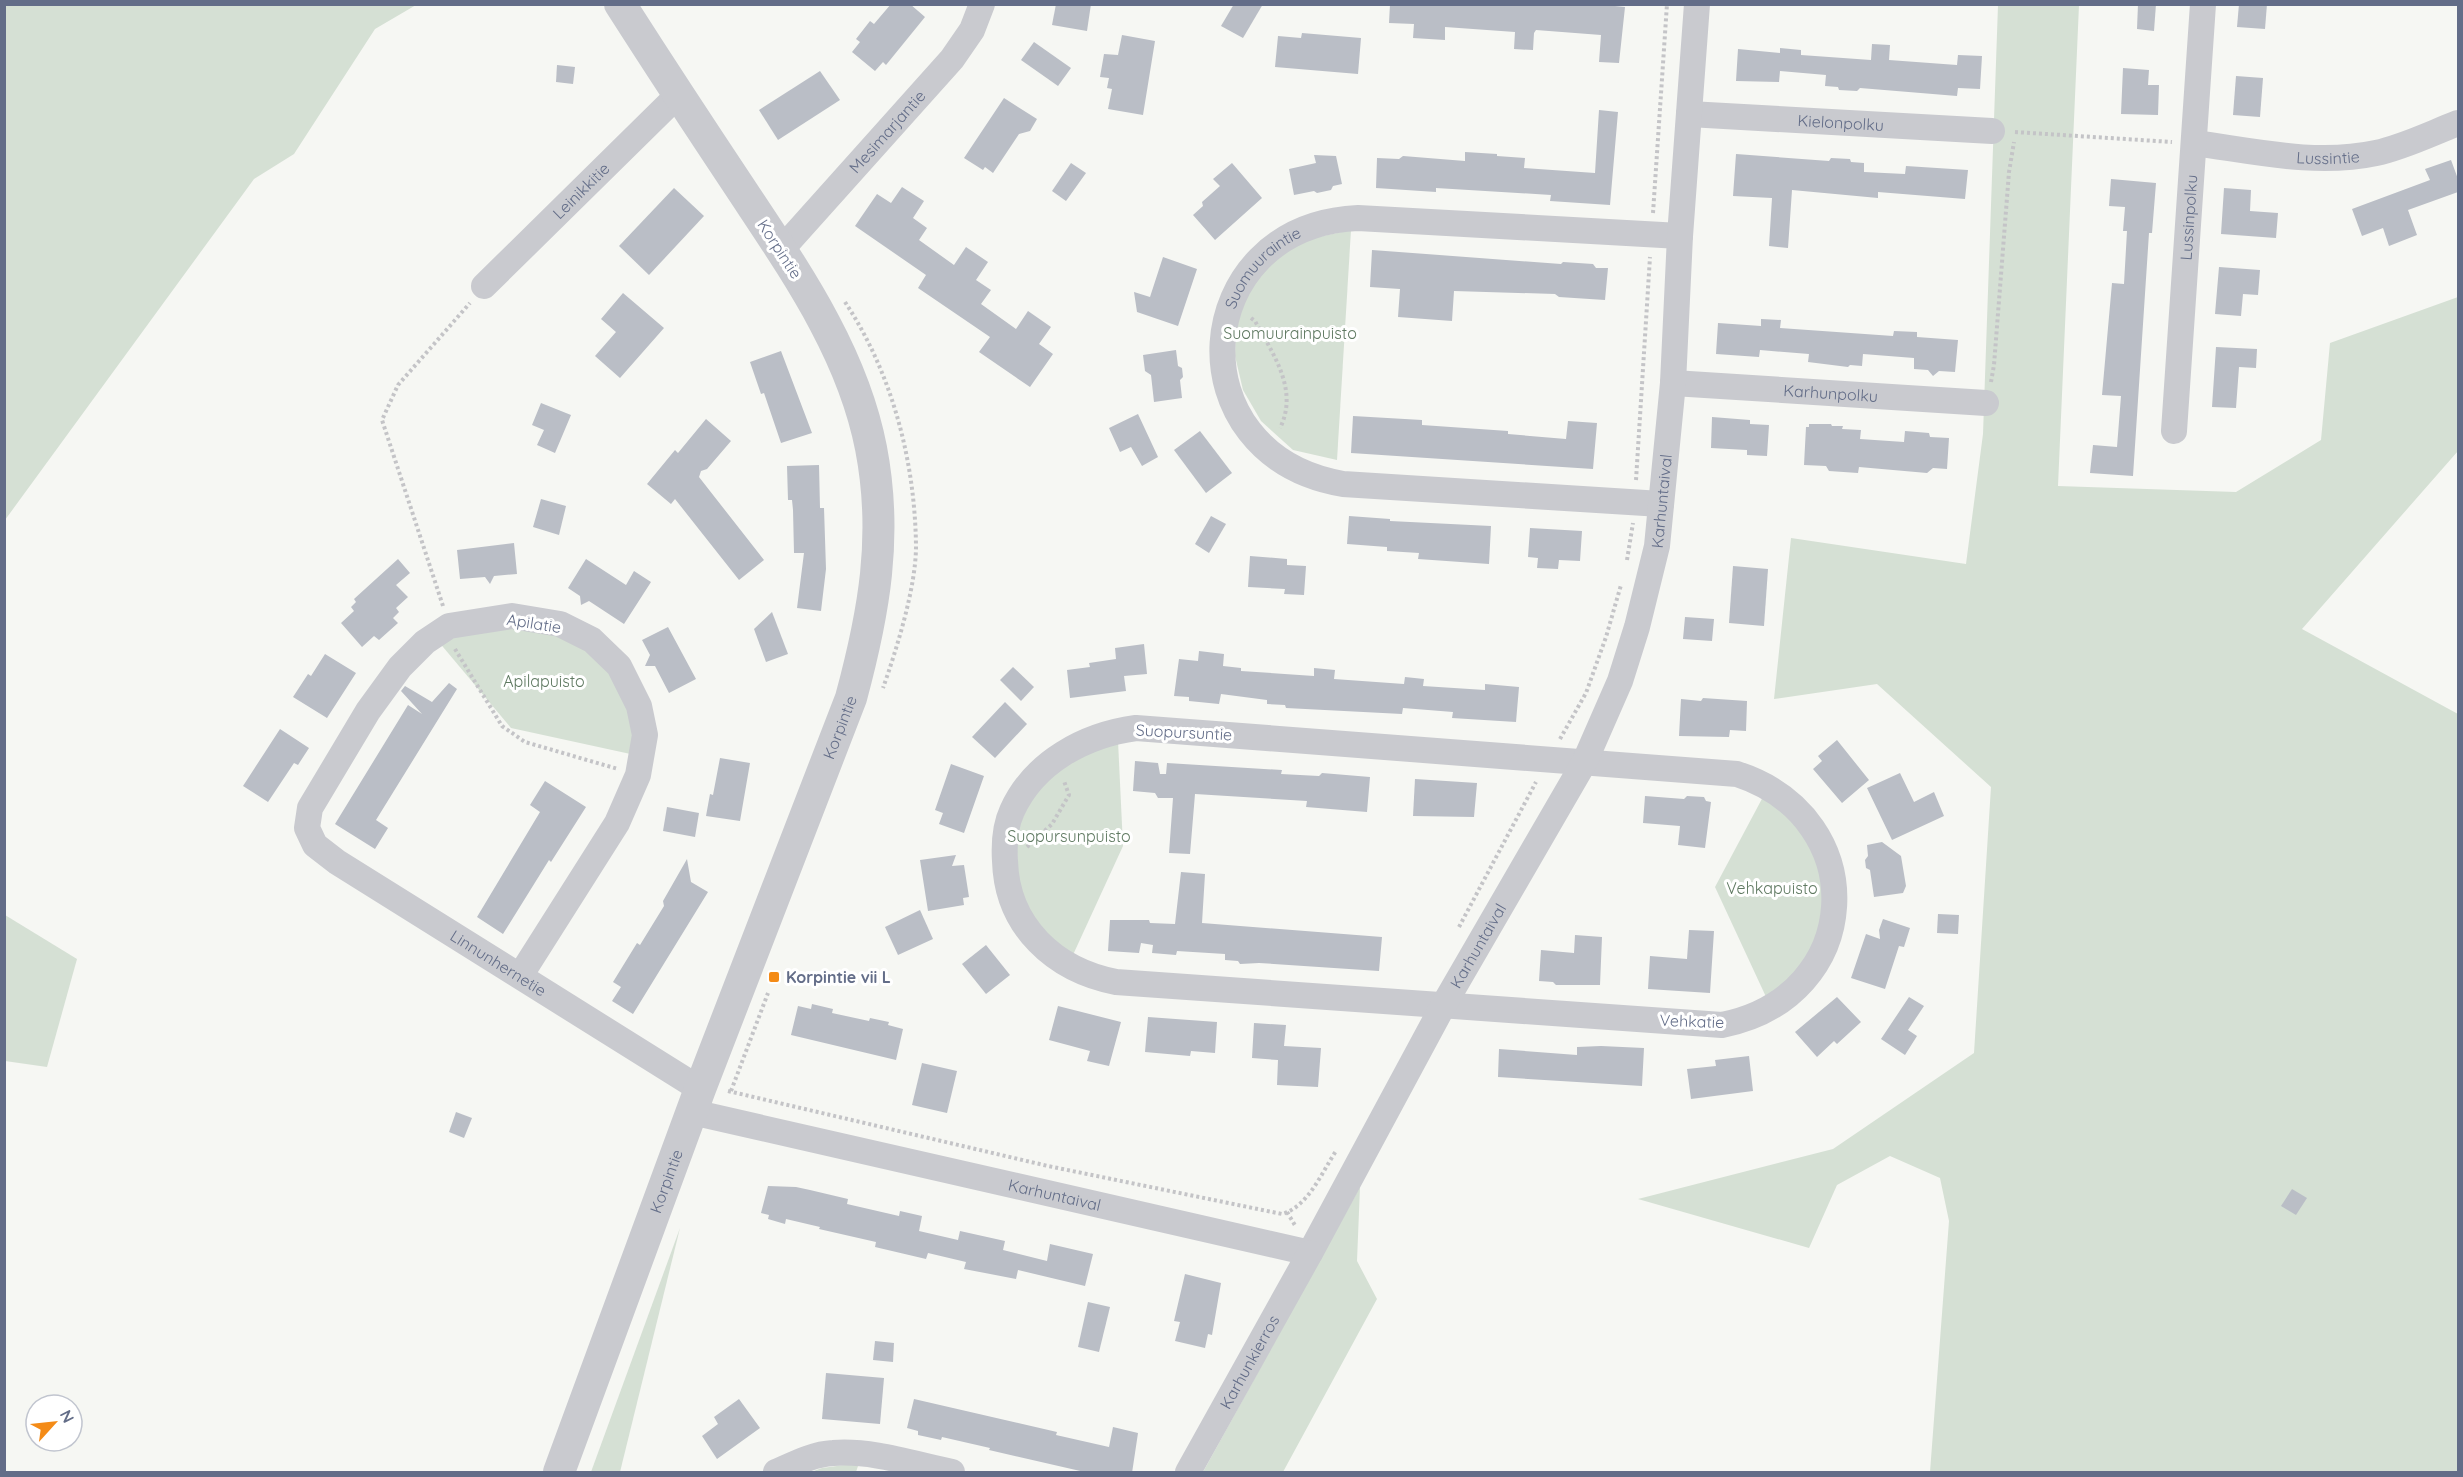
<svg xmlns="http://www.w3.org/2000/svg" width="2463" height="1477" viewBox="0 0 2463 1477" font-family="Quicksand,sans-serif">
<rect width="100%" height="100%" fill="#f6f7f3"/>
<g fill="#d5e0d4">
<polygon points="5,4 416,5 375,29 294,154 254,179 5,520"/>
<polygon points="1998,5 2079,5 2058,486 2236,492 2321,440 2330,343 2458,297 2458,451 2302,629 2458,714 2458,1472 1930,1472 1949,1221 1940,1178 1890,1156 1837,1185 1809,1248 1638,1199 1833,1149 1974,1053 1991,787 1877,684 1774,699 1791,538 1966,564 1983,434"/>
<polygon points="1351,230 1337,460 1293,450 1261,421 1243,390 1235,356 1236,320 1245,289 1295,242"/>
<polygon points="505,624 560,630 589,645 633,707 635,755 511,728 438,641"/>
<polygon points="1118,741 1123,846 1072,957 1037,925 1019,890 1016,833 1031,799 1062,765"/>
<polygon points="1764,795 1787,811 1819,860 1825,900 1818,937 1800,970 1767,999 1715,887"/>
<polygon points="5,915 77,959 47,1067 5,1061"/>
<polygon points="1360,1187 1357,1261 1377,1299 1283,1472 1203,1472"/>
<polygon points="680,1228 620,1472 591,1472"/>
<polygon points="859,1463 856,1472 811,1472 822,1468"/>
</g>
<g fill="#babec6">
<polygon points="891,4 910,4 925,17 886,65 883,62 875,71 852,52 860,42 856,39 870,21 874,24"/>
<polygon points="1056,4 1091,4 1087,31 1052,25"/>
<polygon points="1234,4 1263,4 1243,38 1221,26"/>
<polygon points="1390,4 1595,4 1625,7 1619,63 1599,62 1601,35 1536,30 1534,33 1533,50 1514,49 1515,32 1445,27 1445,40 1413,38 1414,24 1389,23"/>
<polygon points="2138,4 2156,4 2154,31 2137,29"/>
<polygon points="2239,4 2267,4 2265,29 2237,27"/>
<polygon points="1302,33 1361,38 1358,74 1275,67 1278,36 1301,38"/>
<polygon points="1122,35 1155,41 1143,115 1108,109 1112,89 1107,88 1109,78 1100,77 1104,54 1118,55"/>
<polygon points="1034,42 1071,68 1058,86 1021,60"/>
<polygon points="1872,44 1890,45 1889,60 1957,65 1958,55 1982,56 1980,89 1958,88 1957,96 1860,88 1857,91 1839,90 1838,87 1825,86 1826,75 1780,71 1779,82 1736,81 1738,49 1780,53 1780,48 1801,50 1801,55 1871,60"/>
<polygon points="557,65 575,67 573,84 556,82"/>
<polygon points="2123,68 2149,70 2148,85 2159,85 2158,115 2121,114"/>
<polygon points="820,71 840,100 778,140 759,110"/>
<polygon points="2236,76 2263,78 2260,117 2233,115"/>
<polygon points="1004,98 1037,119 1030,131 1019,134 993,173 985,167 983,170 964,158"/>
<polygon points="1599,110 1618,112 1610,205 1550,201 1551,195 1436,188 1436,192 1376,188 1377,158 1399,159 1403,156 1465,161 1465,152 1497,154 1497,156 1525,158 1524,168 1595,173"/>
<polygon points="1736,154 1829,161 1831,158 1850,159 1851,162 1864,163 1864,172 1905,174 1906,166 1968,170 1965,199 1878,192 1878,198 1792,190 1788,248 1769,246 1772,198 1733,196"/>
<polygon points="1314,155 1336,156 1342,184 1333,186 1331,190 1317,193 1314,191 1294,195 1289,169 1316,163"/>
<polygon points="2451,160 2458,179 2458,192 2408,210 2417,235 2389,246 2383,228 2362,236 2352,209 2430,180 2425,169"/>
<polygon points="1071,163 1086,173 1066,201 1052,191"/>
<polygon points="1232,163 1262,198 1215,240 1193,215 1203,206 1202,202 1220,186 1213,179"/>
<polygon points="2111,179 2156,183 2152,233 2149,233 2133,476 2090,473 2093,445 2117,447 2121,396 2102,395 2112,283 2124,284 2127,231 2123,231 2125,207 2109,206"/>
<polygon points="902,187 924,201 913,218 927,228 919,240 954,265 966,247 988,262 976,280 991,290 981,304 1016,329 1028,311 1051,327 1039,344 1053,354 1030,387 979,352 990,337 918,288 926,275 855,226 877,194 891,203"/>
<polygon points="674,188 704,216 649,275 619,246"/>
<polygon points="2224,188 2251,190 2250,211 2278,213 2276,238 2221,234"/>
<polygon points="1372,250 1561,264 1563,262 1593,264 1596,268 1608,268 1605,300 1559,297 1555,294 1454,291 1452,321 1398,317 1400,289 1370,287"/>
<polygon points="1163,257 1197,269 1178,326 1137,312 1134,292 1150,297"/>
<polygon points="2219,267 2260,270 2258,295 2243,294 2241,316 2215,314"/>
<polygon points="623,293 664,328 620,378 595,356 616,332 601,319"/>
<polygon points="1761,319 1781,320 1780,328 1893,336 1894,331 1917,332 1917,337 1958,340 1955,372 1939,371 1933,376 1928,370 1914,369 1914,358 1863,354 1862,366 1850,365 1848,367 1808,362 1809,354 1760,350 1759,357 1716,354 1718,323 1761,326"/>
<polygon points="2216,347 2257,349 2256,368 2239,367 2236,408 2212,407"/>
<polygon points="1176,350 1178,366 1182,368 1183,377 1180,380 1182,398 1154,402 1151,375 1145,371 1143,355"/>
<polygon points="781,351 812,433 781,443 764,393 761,394 750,362"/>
<polygon points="541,403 571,415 555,453 537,445 544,430 532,425"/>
<polygon points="1138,414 1158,457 1142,466 1131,447 1120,452 1109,428"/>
<polygon points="1353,416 1422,420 1422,425 1508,431 1508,434 1566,439 1568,421 1597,423 1593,469 1351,453"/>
<polygon points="1712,417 1750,420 1750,424 1769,425 1767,456 1747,455 1747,450 1711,448"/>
<polygon points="706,419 731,441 707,469 701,471 699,477 764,560 739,580 675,499 671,504 647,484 675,450 678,453"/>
<polygon points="1809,424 1831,424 1832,426 1843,426 1842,429 1861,430 1860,439 1904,442 1905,431 1929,433 1930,437 1949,438 1947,469 1933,468 1927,473 1859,467 1858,473 1829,471 1826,466 1804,465 1806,427 1809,427"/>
<polygon points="1200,431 1232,473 1206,493 1174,450"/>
<polygon points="819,465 820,508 824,508 826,569 821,611 797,608 804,553 794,553 793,510 792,500 788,500 787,466"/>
<polygon points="541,499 566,506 559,535 533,527"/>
<polygon points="1211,516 1226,524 1209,553 1195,544"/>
<polygon points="1349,516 1390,519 1390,521 1491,526 1489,564 1418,559 1419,553 1387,551 1387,547 1347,544"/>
<polygon points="1530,528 1582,531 1580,561 1559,560 1558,569 1537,568 1538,558 1528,557"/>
<polygon points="514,543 517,574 494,576 490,584 485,577 460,579 457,550"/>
<polygon points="1250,556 1287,559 1287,565 1306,566 1304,595 1284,594 1285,589 1248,587"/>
<polygon points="398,559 410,573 396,585 408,597 396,608 399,612 393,618 398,623 379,640 374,636 362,647 341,623 354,611 351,607 356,602 354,599"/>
<polygon points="586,559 626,585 634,571 651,582 624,624 589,601 581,605 580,596 568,588"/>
<polygon points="1733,566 1768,569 1764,626 1729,623"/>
<polygon points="772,612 788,654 766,662 754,629"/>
<polygon points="1685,617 1714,619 1712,641 1683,639"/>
<polygon points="668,627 696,679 669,693 655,666 645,666 650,655 642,640"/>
<polygon points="1144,644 1147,674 1124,676 1126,691 1070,698 1067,670 1090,667 1089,663 1116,659 1115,648"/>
<polygon points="1199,651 1224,654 1223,666 1241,668 1241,671 1314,676 1314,668 1335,670 1334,679 1404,684 1405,677 1424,679 1423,686 1485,690 1485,684 1519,687 1516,722 1452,718 1453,712 1403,708 1402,714 1286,708 1285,705 1267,704 1267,700 1221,694 1219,704 1189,701 1189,697 1174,696 1179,659 1198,661"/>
<polygon points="325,654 356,673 327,718 293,697 308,674 311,676"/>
<polygon points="1013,667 1034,687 1021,701 1000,680"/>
<polygon points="449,683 457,689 376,820 388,828 375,849 335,824 408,705 422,714 401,691 405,686 432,702"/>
<polygon points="1703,698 1747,701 1746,731 1730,730 1729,737 1679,736 1681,699 1701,701"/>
<polygon points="1005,702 1027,724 995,758 972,737"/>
<polygon points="280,729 309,748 298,765 294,763 268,802 243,786"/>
<polygon points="1837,740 1869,780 1842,803 1813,769 1822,761 1818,756"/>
<polygon points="720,758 750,763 740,821 706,816 710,794 713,795"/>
<polygon points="1135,761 1158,763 1160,774 1166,774 1167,763 1282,770 1281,774 1319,776 1322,773 1370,777 1367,812 1306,807 1307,801 1195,794 1190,854 1169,853 1173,798 1158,798 1155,793 1133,791"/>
<polygon points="951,764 984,776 964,833 939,824 943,813 935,810"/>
<polygon points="1900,773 1914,802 1934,792 1944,816 1892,840 1867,788"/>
<polygon points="1415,779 1477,783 1474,817 1413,816"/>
<polygon points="545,781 586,807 551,862 549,860 503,934 477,917 540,812 530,805"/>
<polygon points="1645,796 1684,799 1687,796 1704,797 1706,801 1711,802 1705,848 1678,845 1680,826 1643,823"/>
<polygon points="667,807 699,813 695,837 663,831"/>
<polygon points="1882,842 1901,856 1906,886 1903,893 1874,897 1870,870 1866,868 1865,860 1868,856 1867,845"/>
<polygon points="956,855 952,866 964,865 969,897 963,898 964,905 928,911 920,860"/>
<polygon points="687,859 691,882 708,892 633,1014 612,1001 621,987 613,982 637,943 640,945 664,906 663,901"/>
<polygon points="1181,872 1205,874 1202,923 1382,937 1379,971 1259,963 1240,964 1238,961 1225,960 1225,954 1177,951 1176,955 1152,953 1153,945 1141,943 1139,953 1108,951 1110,920 1149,920 1150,923 1175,924"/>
<polygon points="920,910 933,939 898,955 885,927"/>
<polygon points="1938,914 1959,915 1958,934 1937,933"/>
<polygon points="1883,919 1910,928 1904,947 1899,946 1885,989 1851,978 1866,934 1880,939 1879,930"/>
<polygon points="1689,930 1714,931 1710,993 1648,989 1650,956 1687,959"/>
<polygon points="1575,935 1602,937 1600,985 1556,985 1553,982 1539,981 1541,950 1574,953"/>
<polygon points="986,945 1010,975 986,994 962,964"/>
<polygon points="1837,997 1861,1022 1837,1044 1834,1041 1817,1057 1795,1032"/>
<polygon points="1909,997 1924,1006 1908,1030 1917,1036 1905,1055 1881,1039"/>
<polygon points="812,1004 833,1009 832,1013 869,1021 870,1018 889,1022 888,1025 903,1029 896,1060 791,1035 798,1006 811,1009"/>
<polygon points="1058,1006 1121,1022 1109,1066 1087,1061 1090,1051 1049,1040"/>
<polygon points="1148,1017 1217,1022 1215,1053 1191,1051 1190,1056 1145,1052"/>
<polygon points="1254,1023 1286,1025 1284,1046 1321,1048 1318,1087 1277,1085 1278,1060 1252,1058"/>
<polygon points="1601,1046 1644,1048 1642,1086 1498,1077 1499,1049 1577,1055 1577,1047"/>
<polygon points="1749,1056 1753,1091 1691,1099 1687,1069 1716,1066 1715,1060"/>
<polygon points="922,1063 957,1071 947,1113 912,1105"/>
<polygon points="456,1112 472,1118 464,1138 449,1132"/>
<polygon points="768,1186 796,1187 810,1190 848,1199 847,1204 899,1216 900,1211 922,1216 919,1231 958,1240 960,1231 1005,1241 1003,1250 1047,1261 1050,1244 1093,1254 1085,1286 1018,1270 1016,1279 985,1273 964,1269 966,1262 928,1253 926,1259 875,1247 876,1242 819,1229 820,1227 786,1219 785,1224 768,1219 769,1215 761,1213"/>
<polygon points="2292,1189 2307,1198 2296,1215 2281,1206"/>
<polygon points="1185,1274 1221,1283 1212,1335 1208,1334 1205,1348 1175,1341 1180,1322 1174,1321"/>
<polygon points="1088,1302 1110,1307 1099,1352 1078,1347"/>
<polygon points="875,1341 894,1343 893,1362 873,1360"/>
<polygon points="826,1373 884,1378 880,1424 822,1419"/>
<polygon points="739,1399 760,1428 717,1459 702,1436 718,1424 714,1417"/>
<polygon points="914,1399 1057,1432 1056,1435 1109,1447 1113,1427 1138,1433 1132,1473 1089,1473 989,1450 990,1448 942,1437 941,1440 918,1435 918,1431 907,1428"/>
</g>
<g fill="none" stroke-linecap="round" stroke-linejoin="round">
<g stroke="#c4c4c7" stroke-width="4" stroke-dasharray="3 3" stroke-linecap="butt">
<polyline points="2015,132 2172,142"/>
<polyline points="1653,213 1667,4"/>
<path d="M845,302C892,373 915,461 916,546C916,587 897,648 883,688"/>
<path d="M1251,318L1255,321C1273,354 1299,390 1280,428"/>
<polyline points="1991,382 1994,365 2009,172 2014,142"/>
<polyline points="1636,480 1650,257"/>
<polyline points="1627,560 1633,523"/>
<polyline points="443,606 382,420 398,385 470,303"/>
<polyline points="455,649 502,726 525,742 618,769"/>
<polyline points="1560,739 1586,693 1606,637 1621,585"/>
<polyline points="1027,847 1052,824 1069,795 1064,781"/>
<polyline points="1459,927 1536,782"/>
<path d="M728,1091L1048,1166L1282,1214C1308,1207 1322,1172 1336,1151"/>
<polyline points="731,1091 768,993"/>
<polyline points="1287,1212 1296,1227"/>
</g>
<g stroke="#c9cacf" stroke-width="26">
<path id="s1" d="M1689,114L1992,131"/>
<path id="s2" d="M2194,143C2254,151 2316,166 2376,153C2404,147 2432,133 2458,123"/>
<path id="s3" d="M781,250L952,59L972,30L982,4"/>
<path id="s4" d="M484,286L678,95"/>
<path id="s5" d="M1673,383L1986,403"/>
<path id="s6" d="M2174,431L2203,4"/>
<path id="s7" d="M1661,504L1343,484C1173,455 1187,226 1358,218L1680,236"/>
<path d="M1136,728L1737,774C1874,819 1864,997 1722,1025L1116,982C1055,970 1007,927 1005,861C1004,845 1005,826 1012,811C1034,762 1085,735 1136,728Z"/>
<path id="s8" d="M520,976L617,823L638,775L645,735L639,706L619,666L592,640L560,624L512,616L449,626L425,642L400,667L368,711L310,808L307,828L315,845L337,862L700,1089"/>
<path id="s9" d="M692,1112L1310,1253L1443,1006L1585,761L1620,681L1637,627L1657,546L1673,383L1680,236L1697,4"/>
<path d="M776,1472C794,1464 813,1454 833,1453C873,1450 913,1464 952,1472"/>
<path id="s10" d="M1188,1472L1310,1253"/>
</g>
<path stroke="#c9cacf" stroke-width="32" id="s11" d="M559,1472L700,1089L851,698C874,613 888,536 871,448C852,350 793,268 739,186C699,126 659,65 620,4"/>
</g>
<rect fill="#f48b17" stroke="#fff" stroke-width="2" x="768" y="971" width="12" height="12" rx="3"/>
<g text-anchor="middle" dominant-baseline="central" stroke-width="6" stroke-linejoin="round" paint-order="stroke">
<g font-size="16" fill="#636d88" stroke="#fff">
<text stroke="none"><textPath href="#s1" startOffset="152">Kielonpolku</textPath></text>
<text stroke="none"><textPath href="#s3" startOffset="159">Mesimarjantie</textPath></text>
<text stroke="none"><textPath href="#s2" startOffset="135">Lussintie</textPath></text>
<text stroke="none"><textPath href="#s4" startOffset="136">Leinikkitie</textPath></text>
<text stroke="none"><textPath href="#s6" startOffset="214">Lussinpolku</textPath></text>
<text transform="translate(780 249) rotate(57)">Korpintie</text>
<text stroke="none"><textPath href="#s7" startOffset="612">Suomuuraintie</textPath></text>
<text stroke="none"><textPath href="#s5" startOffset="158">Karhunpolku</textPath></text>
<text stroke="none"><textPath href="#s9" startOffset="1470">Karhuntaival</textPath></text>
<text transform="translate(534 623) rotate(9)">Apilatie</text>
<text stroke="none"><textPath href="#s11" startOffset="796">Korpintie</textPath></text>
<text transform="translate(1184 732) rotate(3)">Suopursuntie</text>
<text stroke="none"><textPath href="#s9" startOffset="984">Karhuntaival</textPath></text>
<text stroke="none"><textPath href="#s8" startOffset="1023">Linnunhernetie</textPath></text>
<text transform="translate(1692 1021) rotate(2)">Vehkatie</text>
<text stroke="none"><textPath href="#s11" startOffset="310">Korpintie</textPath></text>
<text stroke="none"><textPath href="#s9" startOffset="372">Karhuntaival</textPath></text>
<text stroke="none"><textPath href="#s10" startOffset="126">Karhunkierros</textPath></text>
</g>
<g font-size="16" fill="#5f7961" stroke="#fff">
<text x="1290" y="333">Suomuurainpuisto</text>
<text x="544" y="681">Apilapuisto</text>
<text x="1069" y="836">Suopursunpuisto</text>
<text x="1772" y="888">Vehkapuisto</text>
</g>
<g font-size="16" font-weight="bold" fill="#636d88" stroke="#fff" text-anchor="start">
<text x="786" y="977">Korpintie vii L</text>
</g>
</g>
<rect width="2463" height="1477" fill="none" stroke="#636d88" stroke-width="12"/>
<g transform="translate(54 1423) rotate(63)"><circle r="28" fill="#ffffff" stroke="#c1c5cf" stroke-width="1.5"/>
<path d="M0-4.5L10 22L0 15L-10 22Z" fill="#f48b17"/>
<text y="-9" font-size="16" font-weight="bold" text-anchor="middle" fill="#636d88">N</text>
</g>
</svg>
